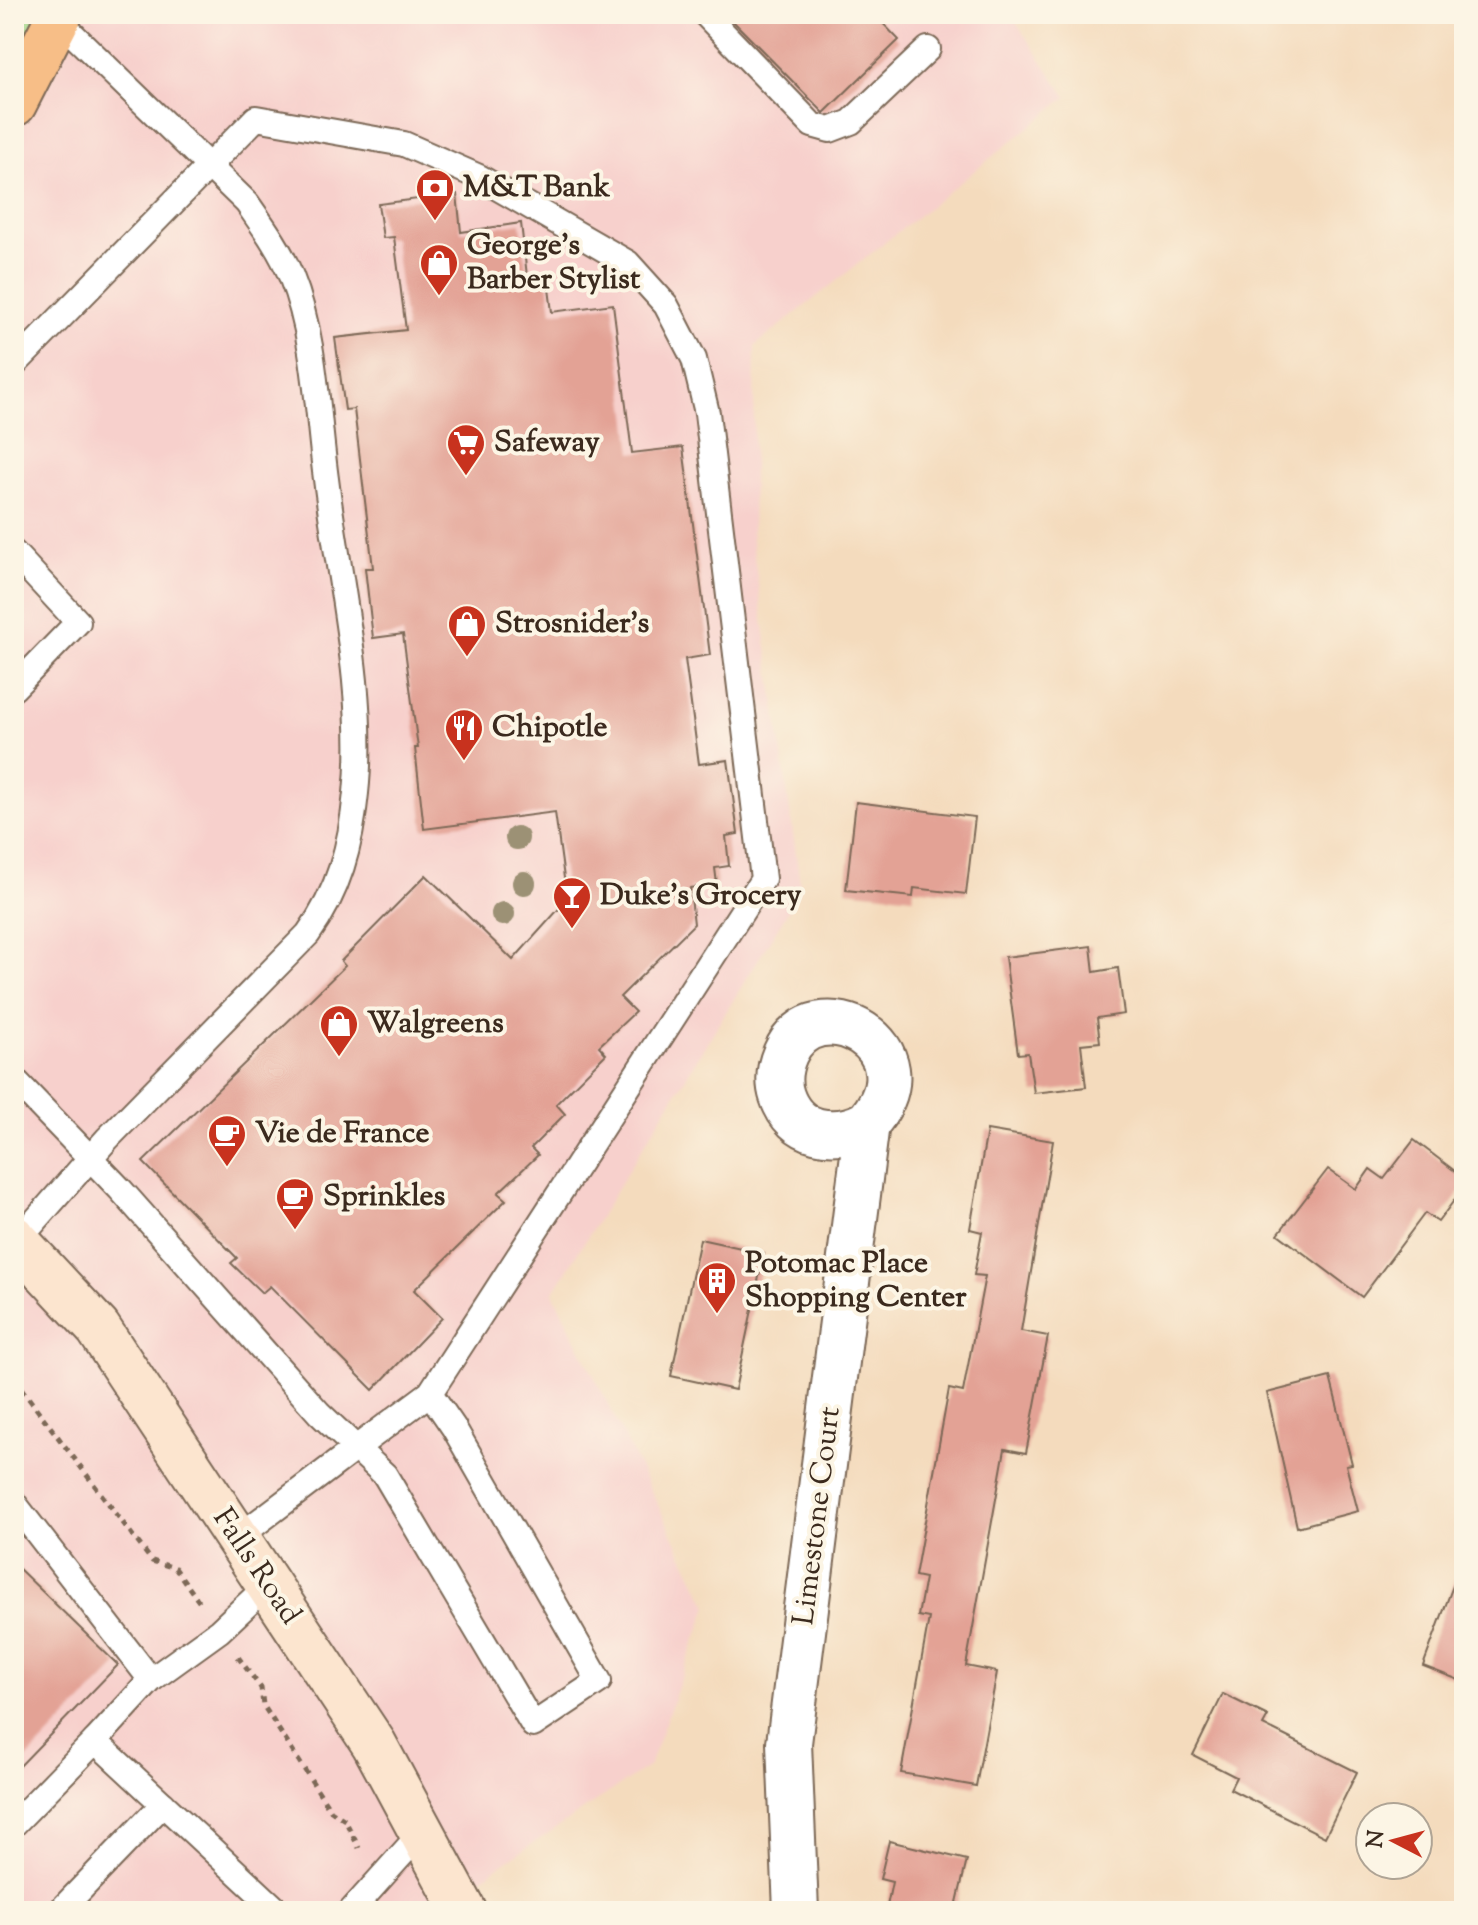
<svg xmlns="http://www.w3.org/2000/svg" width="1478" height="1925" viewBox="0 0 1478 1925" font-family="'Sorts Mill Goudy',serif">
<rect width="100%" height="100%" fill="#fcf5e5"/>
<filter id="ink" filterUnits="userSpaceOnUse"><feTurbulence type="fractalNoise" baseFrequency=".0125" numOctaves="2"/><feDisplacementMap in="SourceGraphic" scale="16" xChannelSelector="R" yChannelSelector="G"/><feConvolveMatrix kernelMatrix="1 2 1 2 8 2 1 2 1" color-interpolation-filters="sRGB"/></filter>
<filter id="wash" filterUnits="userSpaceOnUse"><feTurbulence type="fractalNoise" baseFrequency=".006" numOctaves="4" result="noise"/><feDisplacementMap in="SourceGraphic" scale="32" xChannelSelector="R" yChannelSelector="G"/><feGaussianBlur stdDeviation="1.8" result="paint"/><feColorMatrix in="noise" values="0 0 0 0 0 0 0 0 0 0 0 0 0 0 0 0 0 1.4 0 .05"/><feComposite in="paint" operator="in"/></filter>
<g filter="url(#wash)">
<rect width="100%" height="100%" fill="#f4dbbd"/>
<polygon fill="#f7d0cc" points="60,14 1010,14 1067,97 755,346 752,541 801,890 553,1293 708,1606 649,1766 456,1895 441,1911 14,1911 14,104"/>
<polygon fill="#a1d687" stroke="#6e8052" stroke-width="2" points="14,14 52,14 14,104"/>
<g id="blocks">
<g fill="#e3a295">
<polygon points="726,14 874,14 899,40 824,113"/>
<polygon points="457,194 461,232 521,223 527,276 547,273 552,312 613,304 632,453 683,447 710,655 685,659 699,764 728,760 738,834 726,836 729,866 715,868 717,884 690,888 694,924 620,997 635,1012 599,1046 606,1054 556,1104 565,1114 531,1148 538,1155 498,1193 506,1200 414,1290 442,1318 373,1390 270,1286 262,1293 231,1263 237,1258 143,1162 345,966 341,961 426,875 513,960 567,900 555,812 424,829 415,748 418,748 403,634 373,638 365,568 373,568 354,409 345,410 335,338 406,330 394,237 383,238 378,204"/>
<polygon points="856,802 975,817 966,894 914,888 913,897 846,890"/>
<polygon points="1091,946 1094,972 1118,968 1124,1014 1097,1018 1100,1042 1081,1044 1086,1087 1034,1093 1028,1053 1018,1054 1005,957"/>
<polygon points="987,1130 1053,1141 1021,1331 1048,1336 1026,1453 1005,1449 966,1666 997,1672 976,1786 901,1773 929,1618 918,1616 925,1578 915,1576 949,1389 963,1392 985,1276 974,1275 982,1232 970,1229"/>
<polygon points="1414,1140 1464,1178 1464,1187 1438,1222 1425,1213 1362,1297 1278,1234 1328,1169 1356,1189 1370,1169 1384,1179"/>
<polygon points="700,1239 764,1253 735,1390 671,1376"/>
<polygon points="1330,1377 1352,1464 1346,1465 1358,1511 1297,1527 1267,1393"/>
<polygon points="14,1564 118,1665 14,1772"/>
<polygon points="1460,1567 1464,1568 1464,1682 1423,1666"/>
<polygon points="1223,1694 1268,1716 1263,1725 1357,1772 1325,1837 1230,1789 1236,1777 1193,1755"/>
<polygon points="889,1841 967,1860 955,1911 886,1911 892,1882 880,1879"/>
</g>
</g>
</g>
<g filter="url(#ink)">
<use href="#blocks" fill-opacity="0" stroke="#7c6856" stroke-width="2"/>
<g fill="none" stroke-linecap="round" stroke-linejoin="round">
<defs>
<g id="service">
<polyline points="705,14 812,125 830,130 851,122 928,49"/>
<polyline points="14,365 256,118 404,144 479,177 628,263 666,305 694,359 707,413 763,879 430,1393 356,1448 385,1475 533,1725 599,1681 454,1428 430,1393"/>
<polyline points="14,553 78,622 14,688"/>
<polyline points="14,1079 120,1189 319,1413 356,1448 237,1538"/>
<path d="M14,1245L107,1139L308,934C339,891 351,845 356,793C367,695 338,576 326,479C317,412 316,338 291,276C280,249 263,226 247,203L56,18"/>
<polyline points="14,1503 151,1680 219,1631 268,1585"/>
<polyline points="95,1741 151,1680"/>
<polyline points="14,1824 95,1741 278,1911"/>
<polyline points="60,1911 163,1804"/>
<polyline points="351,1911 422,1832"/>
</g>
<path id="minor" d="M796,1911L789,1743L867,1123C935,1046 814,984 785,1054C779,1068 777,1081 782,1096C795,1135 834,1140 867,1123"/>
<polyline id="secondary" points="14,1238 98,1328 374,1744 464,1911"/>
<polyline id="primary" points="14,104 60,14"/>
</defs>
<use href="#service" stroke="#7c6856" stroke-width="28"/>
<use href="#minor" stroke="#7c6856" stroke-width="48"/>
<use href="#secondary" stroke="#7c6856" stroke-width="48"/>
<use href="#primary" stroke="#7c6856" stroke-width="48"/>
<g stroke="#7c6856" stroke-width="5" stroke-dasharray="6 6" stroke-linecap="butt">
<polyline points="14,1379 152,1561 175,1568 200,1603"/>
<polyline points="238,1657 261,1688 263,1705 331,1811 345,1820 359,1848"/>
</g>
<use href="#service" stroke="#fff" stroke-width="24"/>
<use href="#minor" stroke="#fff" stroke-width="44"/>
<use href="#secondary" stroke="#fce5cf" stroke-width="44"/>
<use href="#primary" stroke="#f7be87" stroke-width="44"/>
</g>
<g fill="#9c9174">
<circle cx="517" cy="838" r="12"/>
<circle cx="524" cy="883" r="12"/>
<circle cx="503" cy="914" r="12"/>
</g>
</g>
<defs>
<symbol id="bank-pin" viewBox="-11 -11 22 30"><path d="M0 17L-7.5 6A9.5 9.5 0 1 1 7.5 6Z" fill="#c8321e" stroke="#fcf5e5"/><path d="M-6-4H6V4H-6ZM0-2.3a2.3 2.3 0 1 0 0 4.6a2.3 2.3 0 1 0 0-4.6Z" fill="#fff"/></symbol>
<symbol id="shop-pin" viewBox="-11 -11 22 30"><path d="M0 17L-7.5 6A9.5 9.5 0 1 1 7.5 6Z" fill="#c8321e" stroke="#fcf5e5"/><path d="M-5-2.5h2.3a2.7 3.5 0 0 1 5.4 0H5L5.5 6h-11ZM-1.5-2.5h3a1.5 2.3 0 0 0-3 0Z" fill="#fff"/></symbol>
<symbol id="supermarket-pin" viewBox="-11 -11 22 30"><path d="M0 17L-7.5 6A9.5 9.5 0 1 1 7.5 6Z" fill="#c8321e" stroke="#fcf5e5"/><path d="M-6-5.5h2.5l.6 2H6L4.5 2H-2.5L-4.4-4H-6ZM-1.5 3.2a1.3 1.3 0 1 0 .1 0ZM3 3.2a1.3 1.3 0 1 0 .1 0Z" fill="#fff"/></symbol>
<symbol id="restaurant-pin" viewBox="-11 -11 22 30"><path d="M0 17L-7.5 6A9.5 9.5 0 1 1 7.5 6Z" fill="#c8321e" stroke="#fcf5e5"/><path d="M-5-6h1v4h1v-4h1v4h1v-4h1v5L-1.5 .5V6h-2V.5L-5-1ZM5-6V6H3V1.5H1.5Q1.5-4 5-6Z" fill="#fff"/></symbol>
<symbol id="bar-pin" viewBox="-11 -11 22 30"><path d="M0 17L-7.5 6A9.5 9.5 0 1 1 7.5 6Z" fill="#c8321e" stroke="#fcf5e5"/><path d="M-6-5H6L.8 .8V4.5H3.5V6h-7V4.5H-.8V.8Z" fill="#fff"/></symbol>
<symbol id="cafe-pin" viewBox="-11 -11 22 30"><path d="M0 17L-7.5 6A9.5 9.5 0 1 1 7.5 6Z" fill="#c8321e" stroke="#fcf5e5"/><path d="M-5.5-4.5H6V0H3Q3 3.5 0 3.5H-2.5Q-5.5 3.5-5.5 0ZM3-3.2v2h1.7v-2ZM-6 4.5H4V6H-6Z" fill="#fff"/></symbol>
<symbol id="building-pin" viewBox="-11 -11 22 30"><path d="M0 17L-7.5 6A9.5 9.5 0 1 1 7.5 6Z" fill="#c8321e" stroke="#fcf5e5"/><path d="M-4-6H4V6H1V3H-1V6H-4ZM-2.5-4.3h1.7v1.8h-1.7ZM.8-4.3h1.7v1.8H.8ZM-2.5-1h1.7V.8h-1.7ZM.8-1h1.7V.8H.8Z" fill="#fff"/></symbol>
</defs>
<g fill-rule="evenodd">
<use href="#bank-pin" x="413" y="166" width="44" height="60"/>
<use href="#shop-pin" x="417" y="241" width="44" height="60"/>
<use href="#supermarket-pin" x="444" y="421" width="44" height="60"/>
<use href="#shop-pin" x="445" y="602" width="44" height="60"/>
<use href="#restaurant-pin" x="442" y="706" width="44" height="60"/>
<use href="#bar-pin" x="550" y="874" width="44" height="60"/>
<use href="#shop-pin" x="317" y="1002" width="44" height="60"/>
<use href="#cafe-pin" x="205" y="1112" width="44" height="60"/>
<use href="#cafe-pin" x="273" y="1175" width="44" height="60"/>
<use href="#building-pin" x="695" y="1259" width="44" height="60"/>
</g>
<g text-anchor="middle" dominant-baseline="central" stroke-width="8" stroke-linejoin="round" paint-order="stroke">
<g font-size="30" font-weight="bold" fill="#3b2a1e" stroke="#fcf5e5" text-anchor="start">
<text x="463" y="188">M&amp;T Bank</text>
<text x="467" y="246">George's<tspan x="467" dy="34">Barber Stylist</tspan></text>
<text x="494" y="443">Safeway</text>
<text x="495" y="624">Strosnider's</text>
<text x="492" y="728">Chipotle</text>
<text x="600" y="896">Duke's Grocery</text>
<text x="367" y="1024">Walgreens</text>
<text x="255" y="1134">Vie de France</text>
<text x="323" y="1197">Sprinkles</text>
<text x="745" y="1264">Potomac Place<tspan x="745" dy="34">Shopping Center</tspan></text>
</g>
<g font-size="30" fill="#3b2a1e" stroke="#fcf5e5">
<text transform="translate(818 1516) rotate(-83)">Limestone Court</text>
<text transform="translate(256 1567) rotate(56)">Falls Road</text>
</g>
</g>
<rect width="1478" height="1925" fill="none" stroke="#fcf5e5" stroke-width="48"/>
<g transform="translate(1394 1841) rotate(276)"><circle r="38" fill="#fcf5e5" stroke="#afa495" stroke-width="2"/>
<path d="M0-6L14 30L0 20L-14 30Z" fill="#c8321e"/>
<text y="-12" font-size="22" font-weight="bold" text-anchor="middle" fill="#3b2a1e">N</text>
</g>
</svg>
